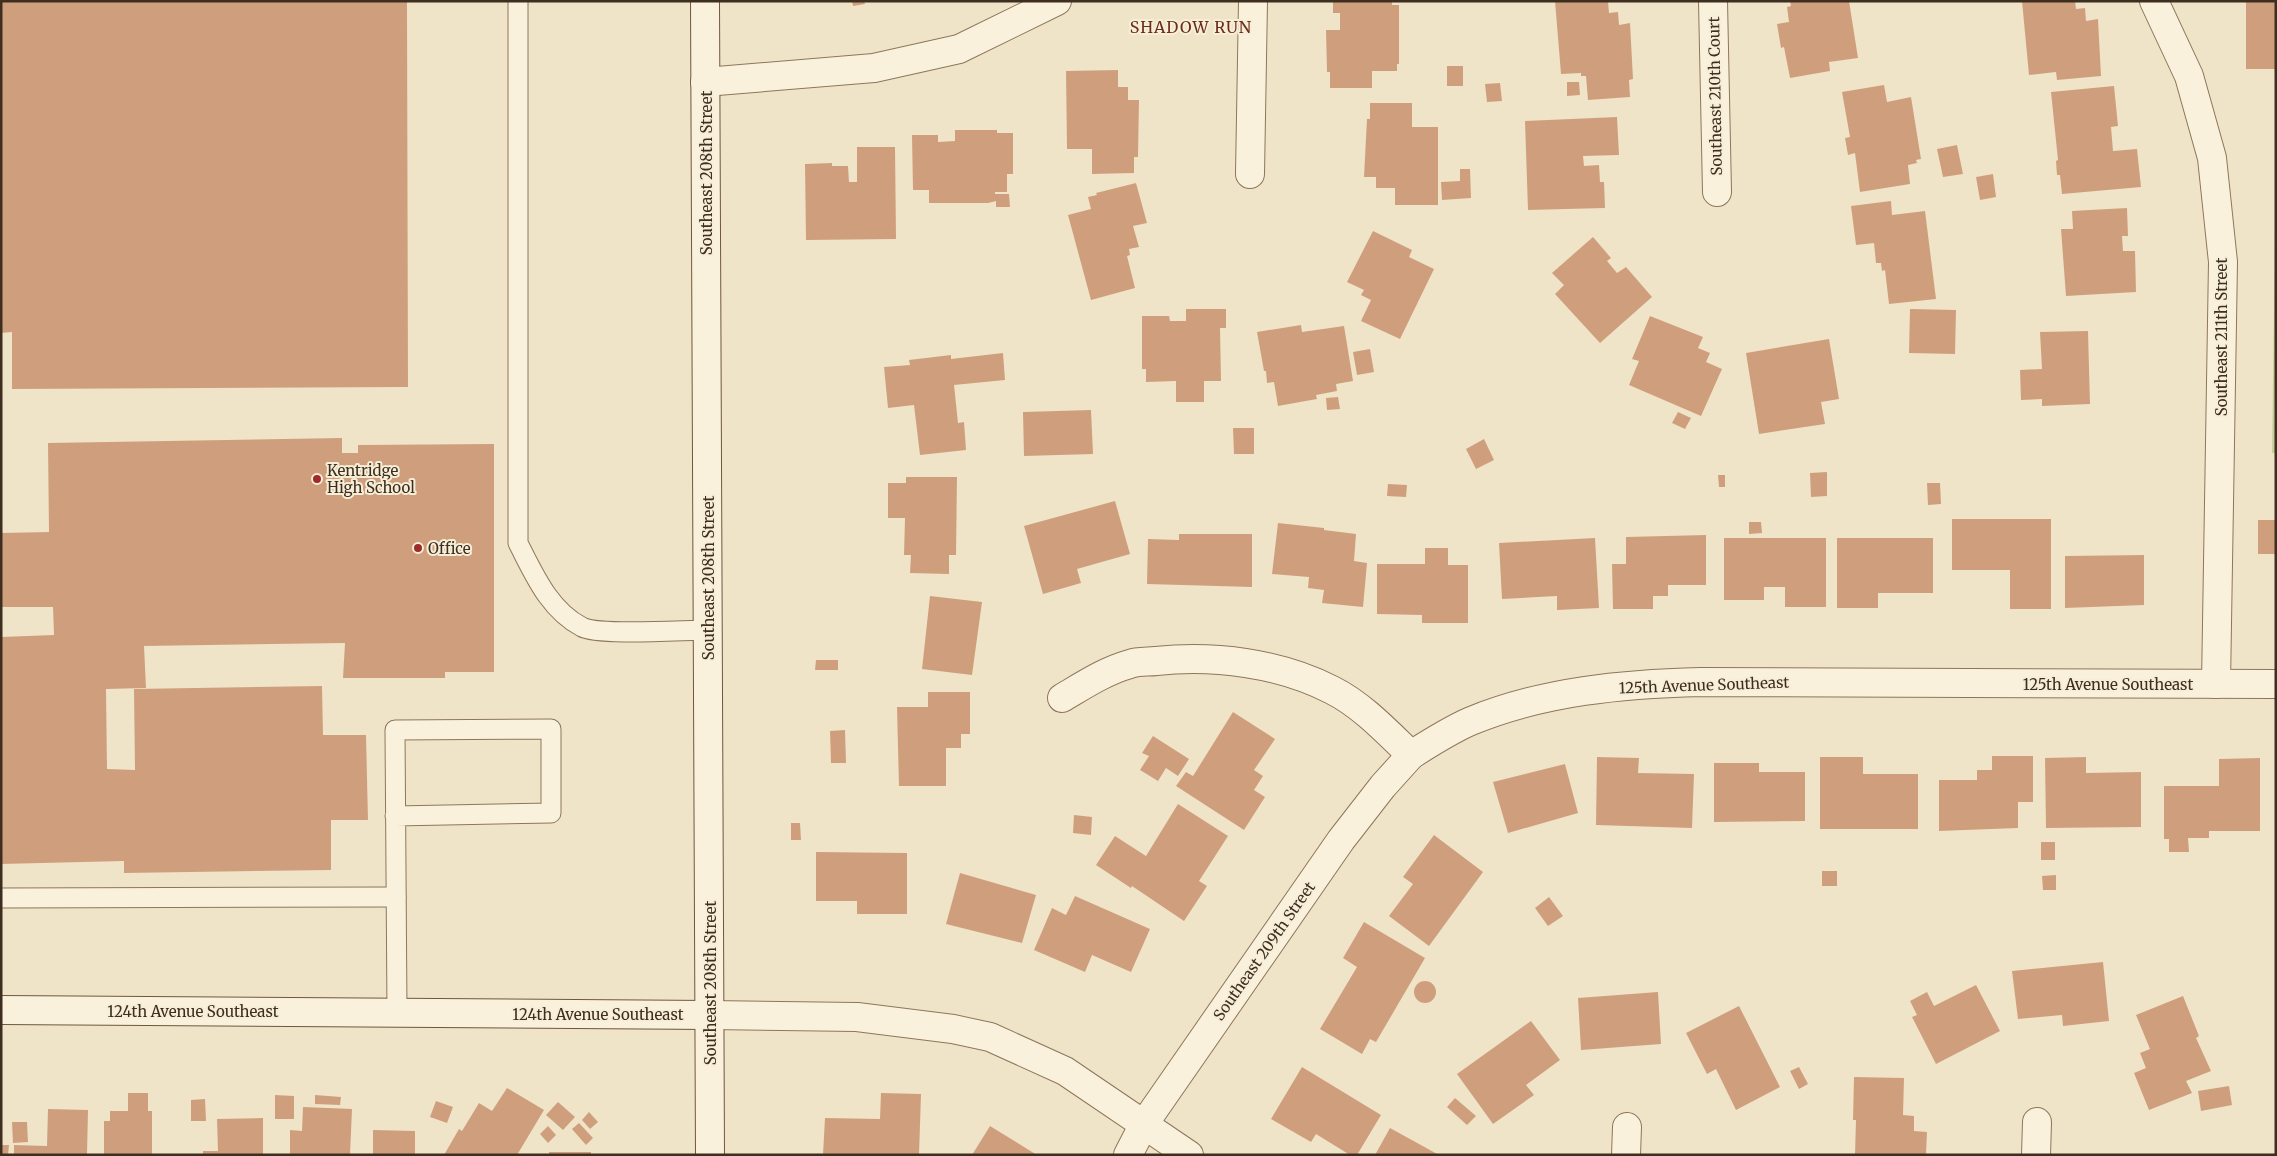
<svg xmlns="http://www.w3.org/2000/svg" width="2277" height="1156" viewBox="0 0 2277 1156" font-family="Merriweather,serif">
<rect width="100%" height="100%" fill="#f0e4c8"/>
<polygon fill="#c9cf9b" points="2276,159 2276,453 2272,453"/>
<g fill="#cf9f7d">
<polygon points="1,1 407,1 408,387 12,389 12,332 1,333"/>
<polygon points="852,1 864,1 865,4 853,6"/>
<polygon points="1333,1 1392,1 1392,5 1399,5 1399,64 1397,64 1397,71 1372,71 1372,88 1330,88 1330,72 1327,72 1326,30 1340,30 1340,13 1333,13"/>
<polygon points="1555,1 1608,1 1609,13 1618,12 1619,25 1630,23 1633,79 1629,80 1630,97 1588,100 1586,76 1581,76 1581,73 1561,74"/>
<polygon points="1790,1 1849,1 1858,58 1829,62 1830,71 1790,78 1784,47 1781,48 1777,24 1789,22 1787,7 1791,6"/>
<polygon points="2022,1 2075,1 2076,9 2085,8 2086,21 2098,19 2101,76 2057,80 2056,72 2029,75"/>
<rect x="2246" y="1" width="30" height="68"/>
<rect x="1447" y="66" width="16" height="20"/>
<polygon points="1118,70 1118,87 1128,87 1128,100 1139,100 1138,157 1134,157 1134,173 1092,174 1092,149 1067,149 1066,71"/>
<polygon points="1567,82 1579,82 1580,95 1567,96"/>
<polygon points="1500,83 1502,101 1487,102 1485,84"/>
<polygon points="1884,85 1887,102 1911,97 1921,159 1916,160 1917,163 1908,165 1910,184 1860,192 1855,153 1848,155 1845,138 1850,137 1842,92"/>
<polygon points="2114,86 2118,126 2111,127 2113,151 2137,149 2141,187 2062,194 2060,175 2057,175 2056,161 2058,160 2051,92"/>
<polygon points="1370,103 1412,103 1412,127 1438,127 1438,205 1395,205 1395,188 1376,188 1376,177 1364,177 1367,119 1370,119"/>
<polygon points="1617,117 1619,155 1583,156 1584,166 1599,165 1600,182 1604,182 1605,208 1528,210 1525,121"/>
<polygon points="955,130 997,130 997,133 1013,133 1013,174 1007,174 1007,192 995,192 995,194 1009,194 1010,207 996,207 996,201 988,203 929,203 929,190 913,190 912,135 938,135 938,142 955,141"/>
<polygon points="1957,145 1963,174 1943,177 1937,149"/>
<polygon points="857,147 895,147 896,239 806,240 805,164 832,163 832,166 848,166 849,182 857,182"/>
<polygon points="1460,169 1470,169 1471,198 1442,200 1441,182 1460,181"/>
<polygon points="1993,174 1996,197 1980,200 1976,177"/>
<polygon points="1136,183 1147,223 1133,226 1139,247 1129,249 1130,255 1127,256 1135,288 1091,300 1068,215 1091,209 1088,197 1097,195 1096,193"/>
<polygon points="1891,201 1892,215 1925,211 1936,299 1889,304 1885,270 1882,271 1881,263 1876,263 1874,243 1856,245 1851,206"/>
<polygon points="2127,208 2128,236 2122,236 2123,251 2135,251 2136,292 2066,296 2061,229 2073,229 2072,211"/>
<polygon points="1373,231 1412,250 1409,257 1434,269 1400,339 1361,321 1371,300 1361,295 1364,290 1347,282"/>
<polygon points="1593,237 1611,258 1607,261 1617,273 1626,267 1652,297 1600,343 1555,294 1564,285 1552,273"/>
<polygon points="1186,309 1226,309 1226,328 1220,328 1221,381 1204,381 1204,402 1176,402 1176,381 1146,382 1146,369 1142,369 1142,316 1169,316 1170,321 1186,321"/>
<polygon points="1910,309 1956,310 1955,354 1909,353"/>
<polygon points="1650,316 1703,337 1698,348 1710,353 1706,362 1722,369 1701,416 1629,385 1639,361 1632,359"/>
<polygon points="1301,325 1302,332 1344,326 1353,381 1336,384 1337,391 1316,395 1317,399 1278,406 1274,382 1267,383 1266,371 1264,371 1257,332"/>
<polygon points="2088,331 2090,404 2042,406 2042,399 2021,400 2020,370 2042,369 2040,332"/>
<polygon points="1829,339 1839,399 1821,402 1825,424 1759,434 1746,353"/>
<polygon points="1370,349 1374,372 1357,375 1353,352"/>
<polygon points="1003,353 1005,380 954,385 958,423 964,422 966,450 920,455 914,405 888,408 884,367 910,365 909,360 951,355 951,359"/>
<polygon points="1338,397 1340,409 1327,410 1326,398"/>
<polygon points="1091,410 1093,454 1024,456 1023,412"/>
<polygon points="1678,412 1691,418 1685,429 1672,423"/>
<polygon points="1233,428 1254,428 1254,454 1234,454"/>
<polygon points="342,438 342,453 358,453 358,445 494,444 494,672 445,672 445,678 343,678 345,643 144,646 146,688 106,689 107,769 135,770 134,689 322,686 323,735 366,735 368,820 331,820 331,870 124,873 124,861 1,864 1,637 54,635 53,607 1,607 1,533 49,532 48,443"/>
<polygon points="1484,439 1494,460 1476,469 1466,449"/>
<polygon points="1827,472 1827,496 1811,497 1810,473"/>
<polygon points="1718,475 1725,475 1725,487 1719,487"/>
<polygon points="906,477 957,477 956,555 949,555 949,574 910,573 911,555 904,555 905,518 888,518 888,483 906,483"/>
<polygon points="1927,483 1940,483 1941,504 1928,505"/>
<polygon points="1388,484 1407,485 1406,497 1387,496"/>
<polygon points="1115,501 1130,554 1077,569 1081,583 1043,594 1024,526"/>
<polygon points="1952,519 2051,519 2051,609 2010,609 2010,570 1952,570"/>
<rect x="2258" y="520" width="18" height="34"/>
<polygon points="1749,522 1761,522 1762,533 1749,534"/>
<polygon points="1278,523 1324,528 1324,530 1356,534 1354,561 1367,563 1363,607 1322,603 1324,590 1308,588 1309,577 1272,574"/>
<polygon points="1179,534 1252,534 1252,587 1147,584 1148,539 1179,540"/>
<polygon points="1706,535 1706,585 1668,585 1668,596 1653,596 1653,609 1613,609 1612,564 1626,564 1626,537"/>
<polygon points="1595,538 1599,608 1557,610 1557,596 1502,599 1499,543"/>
<polygon points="1724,538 1826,538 1826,607 1785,607 1785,587 1764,587 1764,600 1724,600"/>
<polygon points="1837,538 1933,538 1933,593 1878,593 1878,608 1837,608"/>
<polygon points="1425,548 1448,548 1448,565 1468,565 1468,623 1422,623 1422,615 1377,614 1377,564 1425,564"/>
<polygon points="2144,555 2144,605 2065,608 2065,556"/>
<polygon points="930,596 982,602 972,675 922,669"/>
<polygon points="816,660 838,660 838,670 815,670"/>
<polygon points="928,692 970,692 970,734 961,734 961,748 946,748 946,786 899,786 897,707 928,707"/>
<polygon points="1233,712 1275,739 1254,770 1263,776 1254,790 1265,797 1244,830 1176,786 1186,772 1193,776"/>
<polygon points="845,730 846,763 831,763 830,731"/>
<polygon points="1153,736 1189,759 1178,776 1166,768 1158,781 1140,770 1149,756 1142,753"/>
<polygon points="1992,756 2033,756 2033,802 2018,802 2018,828 1939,831 1939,780 1977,780 1977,770 1992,770"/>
<polygon points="1597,757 1639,758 1638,773 1694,774 1692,828 1596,825"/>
<polygon points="1820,757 1863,757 1863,774 1918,774 1918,829 1820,829"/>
<polygon points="2086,757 2086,773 2141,772 2141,827 2046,828 2045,758"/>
<polygon points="2260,758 2260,831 2209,831 2209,838 2188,838 2189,852 2169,852 2169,839 2164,839 2164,786 2219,786 2219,759"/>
<polygon points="1714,763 1759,763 1759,772 1805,772 1805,821 1714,822"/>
<polygon points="1565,764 1578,813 1508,833 1493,782"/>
<polygon points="1178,804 1228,836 1199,881 1207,886 1184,921 1132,886 1131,888 1096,865 1115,836 1146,856"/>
<polygon points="1074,815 1092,817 1091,835 1073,833"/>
<polygon points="791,823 800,823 801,840 791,840"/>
<polygon points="1434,835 1483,872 1429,946 1389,916 1413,884 1403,877"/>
<rect x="2041" y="842" width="14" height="18"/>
<polygon points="816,852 907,853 907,914 857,914 857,901 816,901"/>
<rect x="1822" y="871" width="15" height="15"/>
<polygon points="960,873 1036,895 1022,943 946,924"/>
<polygon points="2056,875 2056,890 2043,890 2042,876"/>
<polygon points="1075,896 1150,929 1131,972 1092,955 1085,972 1034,950 1052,908 1066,915"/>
<polygon points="1549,897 1563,916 1548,926 1535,908"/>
<polygon points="1364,922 1425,958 1376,1042 1370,1039 1362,1054 1320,1029 1357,967 1343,958"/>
<polygon points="2103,962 2109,1021 2063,1026 2062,1015 2018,1019 2012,971"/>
<circle cx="1425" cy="992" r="11"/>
<polygon points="1976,985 2000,1031 1936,1064 1912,1017 1917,1015 1910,1001 1927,992 1934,1006"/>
<polygon points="1658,992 1661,1044 1581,1050 1578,998"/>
<polygon points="2183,996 2199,1036 2196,1038 2211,1071 2186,1081 2192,1093 2149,1110 2134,1073 2146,1068 2140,1053 2150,1049 2136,1015"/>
<polygon points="1739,1006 1780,1087 1736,1110 1716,1069 1707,1074 1686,1033"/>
<polygon points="1531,1021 1560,1060 1526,1085 1534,1095 1493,1124 1457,1074"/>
<polygon points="1302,1067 1381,1115 1357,1155 1350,1155 1316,1134 1311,1142 1271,1119"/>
<polygon points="1799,1067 1808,1084 1799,1089 1790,1071"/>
<polygon points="1854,1077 1904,1078 1903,1115 1914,1116 1914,1131 1927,1132 1926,1155 1855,1155 1856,1120 1853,1120"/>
<polygon points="2229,1086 2232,1105 2201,1111 2198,1091"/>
<polygon points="507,1088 544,1110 517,1155 444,1155 459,1129 462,1131 479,1103 492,1111"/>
<polygon points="128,1093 148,1093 148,1111 152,1111 152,1155 104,1155 104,1121 110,1121 110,1111 128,1111"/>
<polygon points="881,1093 921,1094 919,1155 823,1155 825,1118 880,1119"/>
<polygon points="275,1095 294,1096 294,1119 275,1119"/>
<polygon points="315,1095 341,1097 340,1105 315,1104"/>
<polygon points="1455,1098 1476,1116 1467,1125 1447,1107"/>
<polygon points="205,1099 206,1121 191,1121 191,1100"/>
<polygon points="436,1101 453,1107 447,1123 430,1117"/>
<polygon points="558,1102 575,1117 563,1130 546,1115"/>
<polygon points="303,1107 352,1109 350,1155 290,1155 290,1130 302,1131"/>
<polygon points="48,1109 88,1110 87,1155 14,1155 14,1145 47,1146"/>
<polygon points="589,1112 598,1122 590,1129 582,1120"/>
<polygon points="263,1118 263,1155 203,1155 203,1151 218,1151 217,1119"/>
<polygon points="12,1122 27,1122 28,1142 13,1143"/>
<polygon points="579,1123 593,1138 586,1145 572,1129"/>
<polygon points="548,1126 556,1135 548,1143 540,1134"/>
<polygon points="990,1126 1037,1155 972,1155"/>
<polygon points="1390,1128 1439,1155 1375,1155"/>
<polygon points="373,1130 415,1131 415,1155 373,1155"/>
<polygon points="1,1145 9,1145 8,1155 1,1155"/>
<rect x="549" y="1152" width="42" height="3"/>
</g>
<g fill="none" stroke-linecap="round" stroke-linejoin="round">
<defs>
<g id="lane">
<path d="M518,1V543C534,574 549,610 582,627C598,636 684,630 708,630"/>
<path d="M395,816L551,813V729L395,730C395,824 396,918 397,1012"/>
<polyline points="1,898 396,897"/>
</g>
<g id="street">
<polyline points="1713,1 1717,192"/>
<polyline points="2154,1 2189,76 2212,158 2223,262 2216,684"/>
<polyline points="705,82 874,68 959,49 1057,1"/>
<polyline points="1250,174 1253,1"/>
<path d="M1062,698C1084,685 1105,671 1130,664C1138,661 1148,662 1156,661C1215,655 1279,663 1332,690C1362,705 1387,732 1411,755C1430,743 1450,730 1471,721C1544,691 1623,684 1701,682L2276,684"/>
<polyline points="710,1015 857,1017 953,1029 990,1037 1065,1071 1189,1155"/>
<polyline points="1128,1155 1144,1124 1341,840 1383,786 1411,755"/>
<polyline points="1626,1155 1627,1127"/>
<polyline points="2036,1155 2037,1122"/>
</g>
<g id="secondary">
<polyline points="705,1 710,1155"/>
<polyline points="1,1010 710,1015"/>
</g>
</defs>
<use href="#lane" stroke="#8d765c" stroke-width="21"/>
<use href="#street" stroke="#8d765c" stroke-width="30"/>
<use href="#secondary" stroke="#6f573f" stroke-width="30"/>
<use href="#lane" stroke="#faf1dc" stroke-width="19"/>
<use href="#street" stroke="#faf1dc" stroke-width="28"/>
<use href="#secondary" stroke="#faf1dc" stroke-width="28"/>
</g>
<g fill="#9e2a2b" stroke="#f7eed8" stroke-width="2">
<circle cx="317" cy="479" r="5"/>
<circle cx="418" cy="548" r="5"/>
</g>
<g text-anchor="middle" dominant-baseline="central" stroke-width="4" stroke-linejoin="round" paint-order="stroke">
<g font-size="15" fill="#3d2e20" stroke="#f7eed8">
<text transform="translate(1715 96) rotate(-91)">Southeast 210th Court</text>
<text transform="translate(706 173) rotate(-90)">Southeast 208th Street</text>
<text transform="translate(2221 337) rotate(-90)">Southeast 211th Street</text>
<text transform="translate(708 578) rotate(-90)">Southeast 208th Street</text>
<text x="2108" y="684">125th Avenue Southeast</text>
<text transform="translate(1704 685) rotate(-2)">125th Avenue Southeast</text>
<text transform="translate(1264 951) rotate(-55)">Southeast 209th Street</text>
<text transform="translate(710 983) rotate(-90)">Southeast 208th Street</text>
<text x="193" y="1011">124th Avenue Southeast</text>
<text x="598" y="1014">124th Avenue Southeast</text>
</g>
<g font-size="15" fill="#3d2e20" stroke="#f7eed8" text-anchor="start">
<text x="327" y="470">Kentridge<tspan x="327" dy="17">High School</tspan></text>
<text x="428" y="548">Office</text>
</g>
<g font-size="16" letter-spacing="1" fill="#6b2e1e" stroke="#f7eed8">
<text x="1191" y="27">SHADOW RUN</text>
</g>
</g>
<rect width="2277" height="1156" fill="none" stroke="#3d2e20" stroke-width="5"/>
</svg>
